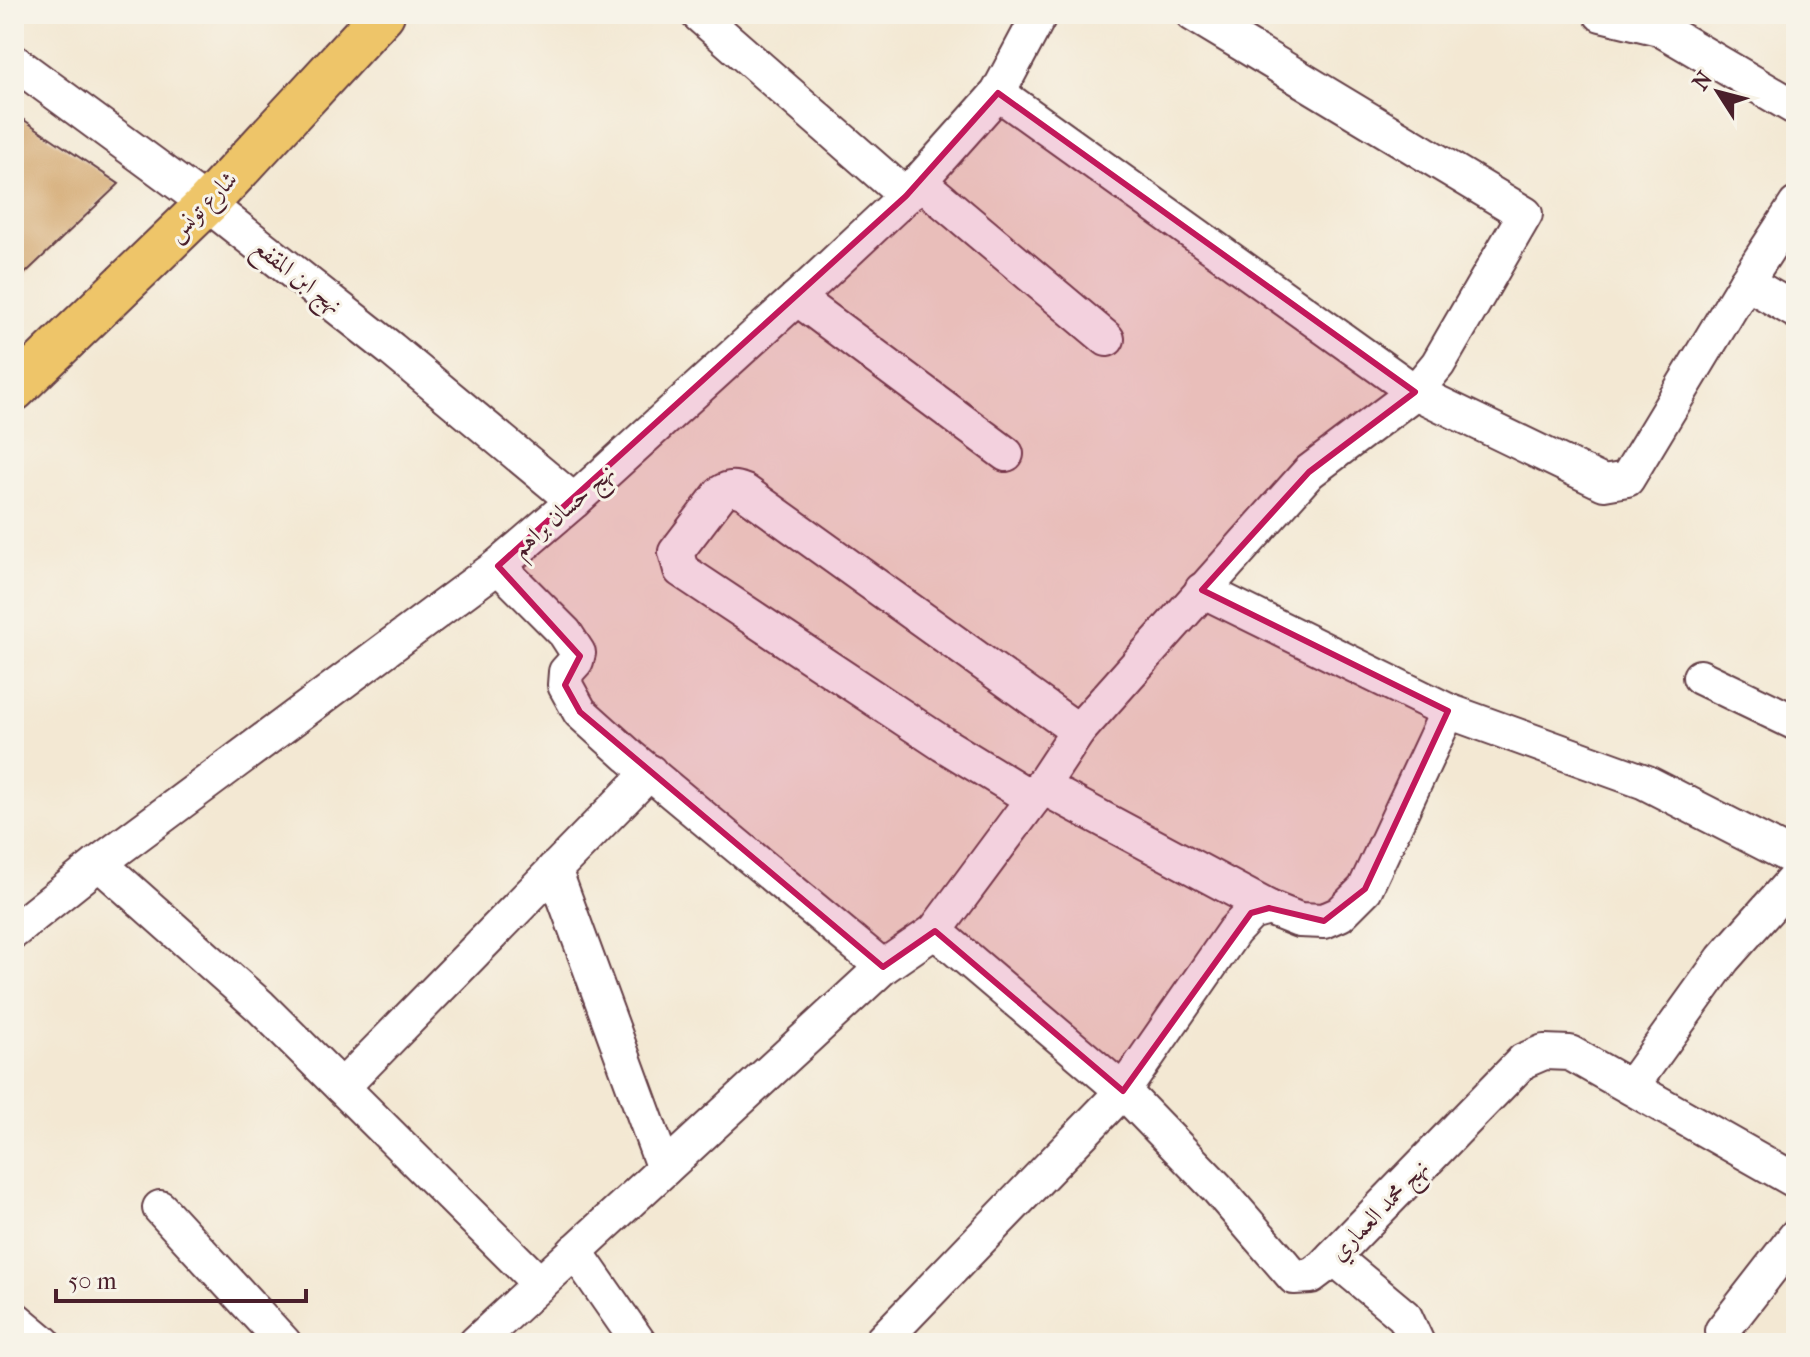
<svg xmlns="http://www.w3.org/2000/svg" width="1810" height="1357" viewBox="0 0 1810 1357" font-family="'IM FELL French Canon',Amiri,serif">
<rect width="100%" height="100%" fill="#f7f3e8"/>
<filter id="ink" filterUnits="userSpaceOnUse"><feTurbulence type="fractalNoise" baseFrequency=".0125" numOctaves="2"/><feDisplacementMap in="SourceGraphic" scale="16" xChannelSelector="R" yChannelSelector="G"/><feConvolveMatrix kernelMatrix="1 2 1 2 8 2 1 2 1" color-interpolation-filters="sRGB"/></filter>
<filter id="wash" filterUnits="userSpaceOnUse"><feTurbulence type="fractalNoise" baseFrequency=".006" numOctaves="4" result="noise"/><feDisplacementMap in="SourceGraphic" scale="32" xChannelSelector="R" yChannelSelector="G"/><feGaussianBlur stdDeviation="1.8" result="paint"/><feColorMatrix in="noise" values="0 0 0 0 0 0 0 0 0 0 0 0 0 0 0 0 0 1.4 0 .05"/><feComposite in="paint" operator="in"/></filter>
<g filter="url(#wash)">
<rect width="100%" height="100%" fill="#f3e8d3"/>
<g id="blocks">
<polygon fill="#d2a56c" points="21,118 119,184 14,284 14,126"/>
</g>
</g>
<g filter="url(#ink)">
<use href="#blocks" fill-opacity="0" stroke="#633d44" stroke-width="2"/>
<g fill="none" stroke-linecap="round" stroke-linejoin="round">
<defs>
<g id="minor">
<polyline points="698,14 906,196"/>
<polyline points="1193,14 1525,214 1438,364 1415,392 1604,483 1627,479 1746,282 1796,205"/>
<polyline points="1601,14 1659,28 1796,108"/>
<polyline points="14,62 207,204 391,349 574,501"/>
<path d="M998,93L1415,392L1309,472L1078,731L745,492C735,488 730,487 721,493L676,552L681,570L943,744L1033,799"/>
<polyline points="919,181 1107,339"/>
<polyline points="1746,282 1796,311"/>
<polyline points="797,298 1006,454"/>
<polyline points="498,566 565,633 578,653 576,661 566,672 565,685 580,712 629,756 883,967 935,931 1033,799 1078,731"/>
<polyline points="1202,590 1448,711 1645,782 1796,859"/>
<polyline points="1700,677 1796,723"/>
<polyline points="1041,786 1269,908"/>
<polyline points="99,863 260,1006 540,1284"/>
<polyline points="554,869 664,1169"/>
<polyline points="14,931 99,863 498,566 574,501 797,298 906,196 998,93 1040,14"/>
<polyline points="935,931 1123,1091 1218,1189 1294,1277 1311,1276 1323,1267 1523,1061 1544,1052 1570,1053 1796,1181"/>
<polyline points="342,1087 650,772"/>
<polyline points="1631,1087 1723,959 1796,877"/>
<polyline points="160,1208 284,1343"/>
<polyline points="575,1251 639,1343"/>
<polyline points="1333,1257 1405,1317 1417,1343"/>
<polyline points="14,1318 44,1343"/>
<polyline points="1722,1331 1796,1236"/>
<polyline points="476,1343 883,967"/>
<polyline points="880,1343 1123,1091 1234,931 1251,913 1269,908 1299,920 1324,921 1340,914 1365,889 1448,711"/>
</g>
<polyline id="major" points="14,390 207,204 383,14"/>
</defs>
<use href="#minor" stroke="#633d44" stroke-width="38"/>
<use href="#major" stroke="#633d44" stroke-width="46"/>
<use href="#minor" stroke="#fff" stroke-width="34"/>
<use href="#major" stroke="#eec569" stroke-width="42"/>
</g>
</g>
<path fill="#c2185b" fill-opacity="0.2" stroke="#c2185b" stroke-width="6" stroke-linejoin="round" d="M998,93L1415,392L1309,472L1202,590L1448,711L1365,889L1324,921L1269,908L1251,913L1123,1091L935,931L883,967L580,712L565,685L580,656L498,566L906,196Z"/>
<g text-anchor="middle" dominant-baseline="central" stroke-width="6" stroke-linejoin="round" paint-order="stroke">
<g font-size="24" fill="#4a1f2b" stroke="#f7f3e8">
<text transform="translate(202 206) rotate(-45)">شارع تونس</text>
<text transform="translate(298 276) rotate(38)">نهج ابن المقفع</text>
<text transform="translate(563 510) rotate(-41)">نهج حسان براهم</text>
<text transform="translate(1379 1210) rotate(-46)">نهج محمد العماري</text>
</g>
</g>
<rect width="1810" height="1357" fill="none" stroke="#f7f3e8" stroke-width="48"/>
<g transform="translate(1718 92) rotate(306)" stroke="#f7f3e8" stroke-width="6" paint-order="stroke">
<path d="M0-6L14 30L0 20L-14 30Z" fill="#4a1f2b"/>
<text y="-12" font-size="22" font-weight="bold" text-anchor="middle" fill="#4a1f2b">N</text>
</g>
<path d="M56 1289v12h250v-12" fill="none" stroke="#4a1f2b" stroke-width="4"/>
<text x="68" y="1289" font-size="24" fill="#4a1f2b" stroke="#f7f3e8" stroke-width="6" paint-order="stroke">50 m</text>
</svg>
